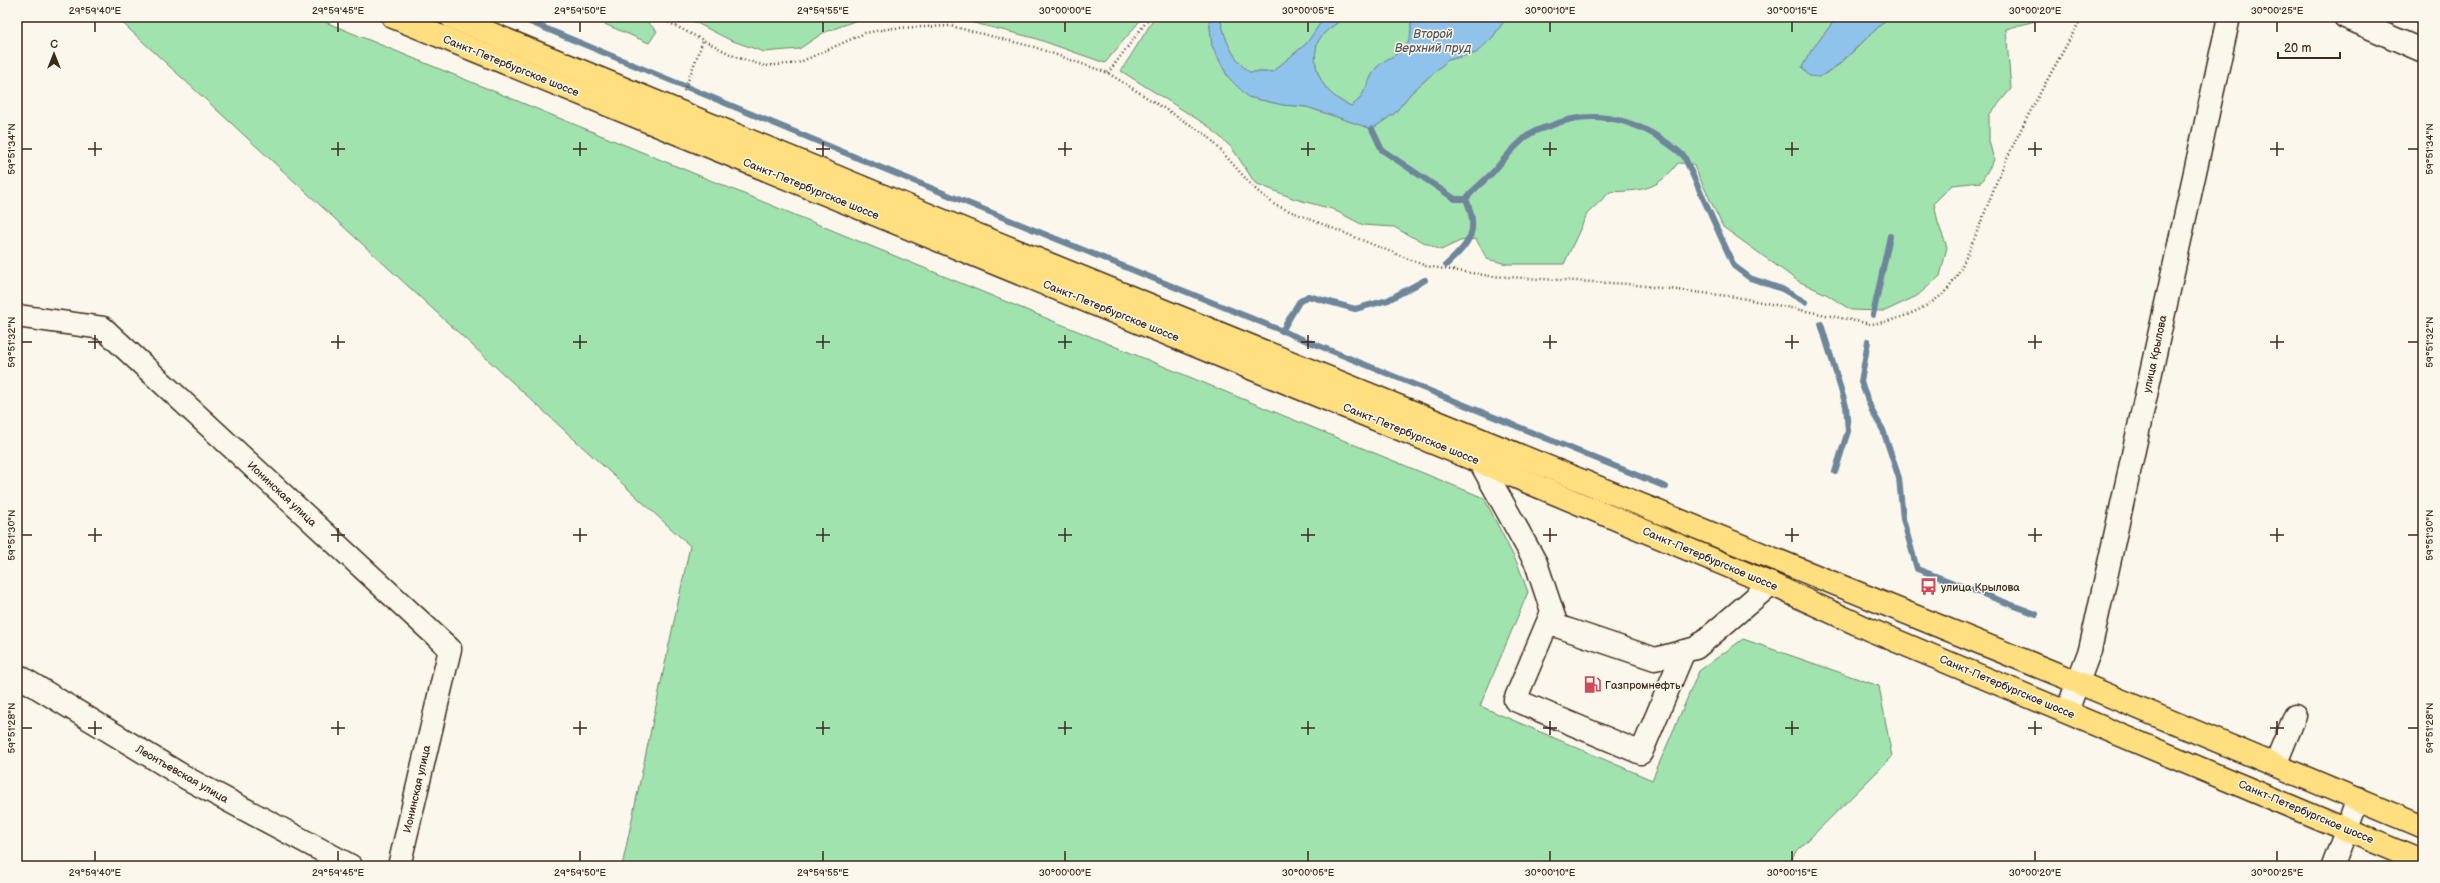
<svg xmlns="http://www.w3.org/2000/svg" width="2440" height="883" viewBox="0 0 2440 883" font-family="'Balsamiq Sans',sans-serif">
<rect width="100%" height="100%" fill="#fbf7ec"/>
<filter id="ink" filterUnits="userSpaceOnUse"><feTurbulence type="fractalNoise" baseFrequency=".025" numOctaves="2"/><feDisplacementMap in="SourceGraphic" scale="8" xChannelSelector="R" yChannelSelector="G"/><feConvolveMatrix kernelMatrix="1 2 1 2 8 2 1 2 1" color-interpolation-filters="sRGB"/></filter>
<g filter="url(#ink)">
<g fill="#a0e3ae" stroke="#6e8666">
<polygon points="116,17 313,17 1484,498 1518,565 1528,592 1480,706 1652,780 1699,671 1743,639 1879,686 1892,757 1795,853 1787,866 622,866 690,546"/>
<polygon points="588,17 642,17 657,31 649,43"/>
<polygon points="685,17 865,17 823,33 799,49 764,52 730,40"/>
<polygon points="950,17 1143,17 1105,63 1034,38"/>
<path d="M1155,17H1209L1212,46L1228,77L1248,97L1283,105L1307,107L1372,129L1395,113L1411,93L1448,60L1476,53L1492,38L1507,17H1837L1811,51L1802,67L1820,77L1840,64L1889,17H2040L2035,21L2006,29L2011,89L1989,115V141L1994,160L1981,182L1952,185L1934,203L1938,223L1947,247L1940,276L1917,296L1885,311L1851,310L1826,294L1798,281L1723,227L1693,164L1678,163C1656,191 1644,190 1610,192L1587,214L1564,264H1507L1487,259L1476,239L1460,241L1441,250L1410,236L1394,227L1363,225L1332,209L1295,199L1255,183L1232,148L1208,126L1121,71Z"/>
<path d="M1220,17H1328L1321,22L1307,43L1272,72H1249C1231,56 1225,40 1220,17Z"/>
<path d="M1346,17H1412C1410,25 1412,34 1409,41C1404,54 1387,57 1378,66C1368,77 1365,99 1351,106C1326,96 1310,72 1317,44C1321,32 1336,24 1346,17Z"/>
</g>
<g fill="#8fc3ec" stroke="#6d869a">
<path d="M1209,17H1220C1225,40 1231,56 1249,72H1272L1307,43L1321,22L1328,17H1346C1336,24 1321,32 1317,44C1310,72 1326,96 1351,106C1365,99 1368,77 1378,66C1387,57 1404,54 1409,41C1412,34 1410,25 1412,17H1507L1492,38L1476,53L1448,60L1411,93L1395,113L1372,129L1307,107L1283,105L1248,97L1228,77L1212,46Z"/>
<polygon points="1837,17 1889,17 1839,64 1820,77 1809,76 1802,67 1811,51"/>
</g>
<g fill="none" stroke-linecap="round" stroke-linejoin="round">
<g stroke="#6d869a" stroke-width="6">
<polyline points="518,17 872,164 1666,487"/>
<path d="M1372,129L1382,150L1455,199H1466C1474,188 1485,181 1494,171C1505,158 1516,144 1530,134C1536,130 1543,128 1550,126C1599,105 1646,123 1684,156L1734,266L1750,278L1782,289L1805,302"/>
<path d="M1446,265C1470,243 1480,231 1466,199"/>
<polyline points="1873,315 1890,236"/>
<polyline points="1821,324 1846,406 1848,431 1835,472"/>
<polyline points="1282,331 1299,302 1308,296 1355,309 1388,300 1425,280"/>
<polyline points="1868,341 1861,382 1872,411 1883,430 1899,478 1903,519 1917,569 2036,614"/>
</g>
<defs>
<g id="minor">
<polyline points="2345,17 2423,51"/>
<polyline points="17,316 103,328 450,649 399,866"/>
<polyline points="1480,462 1536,563 1557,626 1655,659 1696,648 1771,584"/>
<polyline points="1552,612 1515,700 1641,753 1684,651"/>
<polyline points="17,675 188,779 351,866"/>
<polyline points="2067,711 2090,650 2229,17"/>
<polyline points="2275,765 2295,716"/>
<polyline points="2333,866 2358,799"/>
</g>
<g id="major">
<polyline points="393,17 1480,462 1771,584 1868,629 2423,862"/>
<polyline points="451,17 958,227 2084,685 2423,827"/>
</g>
</defs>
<use href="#minor" stroke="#3b2a1e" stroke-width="25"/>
<use href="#major" stroke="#3b2a1e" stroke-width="25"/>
<g stroke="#3b2a1e" stroke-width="2.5" stroke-dasharray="1 3" stroke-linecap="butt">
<path d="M658,17L736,57L765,66L798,63L865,33L893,28L951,26L1034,47L1108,73L1208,136L1254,188L1275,205L1426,266L1490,276L1628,284L1736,297L1871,324C1897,321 1925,310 1945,292C1964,274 1989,199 2001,171C2025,118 2054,68 2082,17"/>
<polyline points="1108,73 1150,17"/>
<polyline points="684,91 703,41"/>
</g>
<use href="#minor" stroke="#fbf7ec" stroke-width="22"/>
<use href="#major" stroke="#ffdf80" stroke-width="22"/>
</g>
</g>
<path fill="none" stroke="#3b2a1e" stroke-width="1.5" d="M95,22V32M338,22V32M580,22V32M823,22V32M1065,22V32M1308,22V32M1550,22V32M1792,22V32M2035,22V32M2277,22V32M95,142V156M338,142V156M580,142V156M823,142V156M1065,142V156M1308,142V156M1550,142V156M1792,142V156M2035,142V156M2277,142V156M22,149H32M88,149H102M331,149H345M573,149H587M816,149H830M1058,149H1072M1301,149H1315M1543,149H1557M1785,149H1799M2028,149H2042M2270,149H2284M2408,149H2418M95,335V349M338,335V349M580,335V349M823,335V349M1065,335V349M1308,335V349M1550,335V349M1792,335V349M2035,335V349M2277,335V349M22,342H32M88,342H102M331,342H345M573,342H587M816,342H830M1058,342H1072M1301,342H1315M1543,342H1557M1785,342H1799M2028,342H2042M2270,342H2284M2408,342H2418M95,528V542M338,528V542M580,528V542M823,528V542M1065,528V542M1308,528V542M1550,528V542M1792,528V542M2035,528V542M2277,528V542M22,535H32M88,535H102M331,535H345M573,535H587M816,535H830M1058,535H1072M1301,535H1315M1543,535H1557M1785,535H1799M2028,535H2042M2270,535H2284M2408,535H2418M95,721V735M338,721V735M580,721V735M823,721V735M1065,721V735M1308,721V735M1550,721V735M1792,721V735M2035,721V735M2277,721V735M22,728H32M88,728H102M331,728H345M573,728H587M816,728H830M1058,728H1072M1301,728H1315M1543,728H1557M1785,728H1799M2028,728H2042M2270,728H2284M2408,728H2418M95,851V861M338,851V861M580,851V861M823,851V861M1065,851V861M1308,851V861M1550,851V861M1792,851V861M2035,851V861M2277,851V861"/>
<defs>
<symbol id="bus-bare" viewBox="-9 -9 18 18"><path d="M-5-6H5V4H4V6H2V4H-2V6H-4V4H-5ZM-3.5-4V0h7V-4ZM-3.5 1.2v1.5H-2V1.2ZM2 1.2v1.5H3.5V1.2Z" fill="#d1495b" stroke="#fbf7ec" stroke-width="2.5" paint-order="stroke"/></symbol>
<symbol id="fuel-bare" viewBox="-9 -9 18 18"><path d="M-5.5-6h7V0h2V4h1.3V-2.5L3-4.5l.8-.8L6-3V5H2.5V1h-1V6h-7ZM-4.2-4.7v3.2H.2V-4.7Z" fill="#d1495b" stroke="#fbf7ec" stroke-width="2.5" paint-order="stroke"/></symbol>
</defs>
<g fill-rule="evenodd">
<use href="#bus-bare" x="1916" y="574" width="25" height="25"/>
<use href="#fuel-bare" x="1580" y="672" width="25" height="25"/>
</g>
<g text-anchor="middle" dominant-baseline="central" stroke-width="3" stroke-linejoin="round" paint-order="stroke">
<g font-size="11" fill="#3b2a1e" stroke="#fbf7ec">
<text transform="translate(511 66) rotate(22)">Санкт-Петербургское шоссе</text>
<text transform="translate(811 189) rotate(22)">Санкт-Петербургское шоссе</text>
<text transform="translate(1111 311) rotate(22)">Санкт-Петербургское шоссе</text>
<text transform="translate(2155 354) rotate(-78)">улица Крылова</text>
<text transform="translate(1411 434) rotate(22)">Санкт-Петербургское шоссе</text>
<text transform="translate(282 494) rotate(43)">Ионинская улица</text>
<text transform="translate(1710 559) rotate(23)">Санкт-Петербургское шоссе</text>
<text transform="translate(2007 687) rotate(23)">Санкт-Петербургское шоссе</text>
<text transform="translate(182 774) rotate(30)">Леонтьевская улица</text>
<text transform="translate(417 789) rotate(-77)">Ионинская улица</text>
<text transform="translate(2306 812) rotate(23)">Санкт-Петербургское шоссе</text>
</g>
<g font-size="11" fill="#3b2a1e" stroke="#fbf7ec" text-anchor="start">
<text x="1941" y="587">улица Крылова</text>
<text x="1605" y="685">Газпромнефть</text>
</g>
<g font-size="12" font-style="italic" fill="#54585c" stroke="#fbf7ec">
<text x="1433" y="34">Второй<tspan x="1433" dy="14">Верхний пруд</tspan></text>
</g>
</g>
<rect width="2440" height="883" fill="none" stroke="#fbf7ec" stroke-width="44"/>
<g transform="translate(54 54)" stroke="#fbf7ec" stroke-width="3" paint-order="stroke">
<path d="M0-3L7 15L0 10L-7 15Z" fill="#3b2a1e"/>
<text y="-6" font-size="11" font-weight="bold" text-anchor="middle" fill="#3b2a1e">С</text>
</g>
<path d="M2278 52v6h62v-6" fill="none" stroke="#3b2a1e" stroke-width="2"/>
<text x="2284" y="52" font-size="12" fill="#3b2a1e" stroke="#fbf7ec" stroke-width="3" paint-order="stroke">20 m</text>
<rect x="22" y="22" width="2396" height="839" fill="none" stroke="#3b2a1e" stroke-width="1.5"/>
<g font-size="10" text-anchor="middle" fill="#3b2a1e">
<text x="95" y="14">29°59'40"E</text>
<text x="338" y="14">29°59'45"E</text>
<text x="580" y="14">29°59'50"E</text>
<text x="823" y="14">29°59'55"E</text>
<text x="1065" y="14">30°00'00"E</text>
<text x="1308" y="14">30°00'05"E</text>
<text x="1550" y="14">30°00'10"E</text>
<text x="1792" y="14">30°00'15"E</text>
<text x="2035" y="14">30°00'20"E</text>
<text x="2277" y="14">30°00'25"E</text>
<text transform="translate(11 149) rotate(-90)" y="4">59°51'34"N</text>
<text transform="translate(2429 149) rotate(-90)" y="4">59°51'34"N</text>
<text transform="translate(11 342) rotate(-90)" y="4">59°51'32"N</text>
<text transform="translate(2429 342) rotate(-90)" y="4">59°51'32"N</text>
<text transform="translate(11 535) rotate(-90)" y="4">59°51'30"N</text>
<text transform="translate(2429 535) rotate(-90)" y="4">59°51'30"N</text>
<text transform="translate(11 728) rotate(-90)" y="4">59°51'28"N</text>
<text transform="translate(2429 728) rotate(-90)" y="4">59°51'28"N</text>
<text x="95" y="876">29°59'40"E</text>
<text x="338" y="876">29°59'45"E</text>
<text x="580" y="876">29°59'50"E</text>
<text x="823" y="876">29°59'55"E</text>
<text x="1065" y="876">30°00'00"E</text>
<text x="1308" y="876">30°00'05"E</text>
<text x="1550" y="876">30°00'10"E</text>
<text x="1792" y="876">30°00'15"E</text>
<text x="2035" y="876">30°00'20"E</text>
<text x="2277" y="876">30°00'25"E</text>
</g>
</svg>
